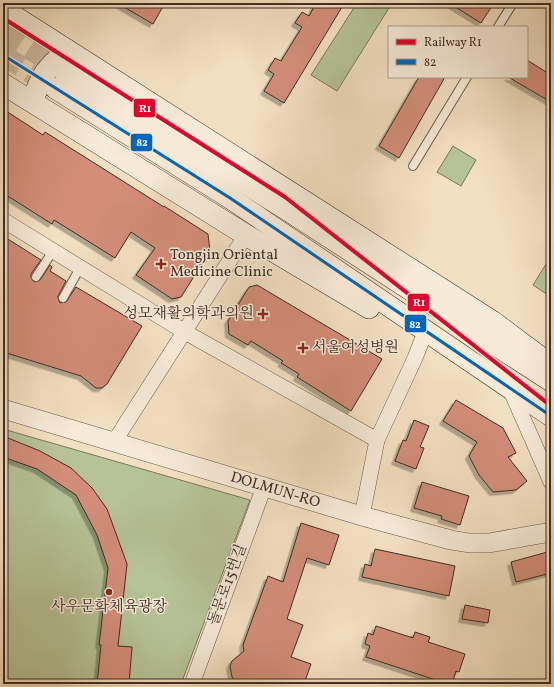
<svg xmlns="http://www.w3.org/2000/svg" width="554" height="687" viewBox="0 0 554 687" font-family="Vollkorn,'Noto Serif KR',serif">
<defs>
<filter id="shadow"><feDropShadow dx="-3.5" dy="3.5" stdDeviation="0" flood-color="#0004"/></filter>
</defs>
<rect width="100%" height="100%" fill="#f3dfc1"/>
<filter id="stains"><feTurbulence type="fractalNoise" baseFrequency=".005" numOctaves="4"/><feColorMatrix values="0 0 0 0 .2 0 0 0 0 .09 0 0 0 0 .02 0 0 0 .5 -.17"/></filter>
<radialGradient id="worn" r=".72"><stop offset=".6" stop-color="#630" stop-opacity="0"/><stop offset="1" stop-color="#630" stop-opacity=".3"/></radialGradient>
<g fill="#b6c397" stroke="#7c785e">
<polygon points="357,3 392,3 337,91 311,75"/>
<polygon points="453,146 476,160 461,186 437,172"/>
<polygon points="551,256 551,297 533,285"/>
<polygon points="3,429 250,500 181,684 3,684"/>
</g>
<g fill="#d38d79" stroke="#412d25" filter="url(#shadow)">
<polygon points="117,3 165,3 153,24"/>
<polygon points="316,3 335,3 342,7 284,103 264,91 274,74 268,70 275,58 281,61 302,27 295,23 302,12 309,16"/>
<polygon points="449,3 494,3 481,23"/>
<polygon points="527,60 551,75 551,102 508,77 527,77"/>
<polygon points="419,77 445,77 399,158 379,146"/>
<polygon points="3,109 43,135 45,132 164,207 164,206 208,234 210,251 181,297 172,299 136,275 155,248 131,232 115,258 54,220 52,224 3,193"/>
<polygon points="3,236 41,260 31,274 31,277 33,281 36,282 40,280 50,265 52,267 50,271 66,281 58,296 58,298 60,303 66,302 76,287 142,326 107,384 102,388 96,388 81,376 3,352"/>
<polygon points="257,285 382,359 351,411 297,377 299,374 281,363 283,361 251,341 248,345 229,334 228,321 249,287"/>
<polygon points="456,400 503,428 516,453 508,457 527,481 516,490 493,492 479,475 469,456 477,442 443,421"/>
<polygon points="414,420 429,426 420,447 424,448 416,469 395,461 403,440 406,441"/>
<polygon points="3,436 40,451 71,468 92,488 107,509 127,564 118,646 132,647 129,684 97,684 101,645 99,645 108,568 97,535 76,495 37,469 3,457"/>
<polygon points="422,482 469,496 460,525 441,519 442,516 414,508"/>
<polygon points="301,523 339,535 329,565 307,558 287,619 303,625 291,657 311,664 304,684 238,684 232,677 230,666 232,661 244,651 243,645 268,576 283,582"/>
<polygon points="375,549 455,566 449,596 362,577 365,564 371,566"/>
<polygon points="551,551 551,573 516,582 511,562"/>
<polygon points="465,605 490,610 488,623 462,619"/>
<polygon points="376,626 413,638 415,632 430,637 428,642 465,654 459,672 456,671 452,684 448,684 366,657 370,646 365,644 368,633 373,635"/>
</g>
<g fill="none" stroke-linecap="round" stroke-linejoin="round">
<g stroke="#cfbba2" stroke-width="21" stroke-dasharray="21 10" stroke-linecap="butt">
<polyline points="3,32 64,71"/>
<polyline points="3,55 55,88"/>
</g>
<defs>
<g id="service">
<polyline points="498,27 513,3"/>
<polyline points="413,166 467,77"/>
<polyline points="36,277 49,257"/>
<polyline points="63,298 76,275"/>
</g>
<g id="minor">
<polyline points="3,220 185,332 377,440"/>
<polyline points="510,389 551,482"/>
<polyline points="114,442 246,235"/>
<polyline points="362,516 377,440 415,358 422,340"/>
<polyline points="192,684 264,487"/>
</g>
<g id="tertiary">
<path id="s1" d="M3,409L362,516L451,540L469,543H489L551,532"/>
</g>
<g id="secondary">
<polyline points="3,9 492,321 551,365"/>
<polyline points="64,71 289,211 551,381"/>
<polyline points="3,84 246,235 369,308"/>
<polyline points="55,88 230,198 551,416"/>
<path d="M33,102C40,75 46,69 67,50"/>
</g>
</defs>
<use href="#service" stroke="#6e5a4c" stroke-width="10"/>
<use href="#minor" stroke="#6e5a4c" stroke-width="16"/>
<use href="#tertiary" stroke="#6e5a4c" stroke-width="20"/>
<use href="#secondary" stroke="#412d25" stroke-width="22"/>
<use href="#service" stroke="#f7ead7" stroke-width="8"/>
<use href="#minor" stroke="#f7ead7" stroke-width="15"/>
<use href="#tertiary" stroke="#f7ead7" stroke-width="19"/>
<use href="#secondary" stroke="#f7ead7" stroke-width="21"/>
<defs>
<polyline id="bus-1" points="3,55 230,198 551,416"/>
</defs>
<use href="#bus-1" stroke="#f7ead7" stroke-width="6"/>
<use href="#bus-1" stroke="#0065bd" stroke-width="3"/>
<defs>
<polyline id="rail-1" points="3,18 285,197 551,406"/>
</defs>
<use href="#rail-1" stroke="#f7ead7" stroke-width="7"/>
<use href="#rail-1" stroke="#e4002b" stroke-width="4"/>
</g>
<g fill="#8f2418" stroke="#f7ead7" stroke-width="1.5">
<path d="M159 258h4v4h4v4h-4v4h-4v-4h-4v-4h4z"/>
<path d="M261 308h4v4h4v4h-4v4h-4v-4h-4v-4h4z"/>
<path d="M301 342h4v4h4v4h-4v4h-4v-4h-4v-4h4z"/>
<circle cx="109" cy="592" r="4"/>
</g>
<g text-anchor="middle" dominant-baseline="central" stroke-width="3" stroke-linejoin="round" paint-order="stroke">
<g font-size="15" fill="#412d25" stroke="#f7ead7" text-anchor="start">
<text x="170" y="255">Tongjin Oriental<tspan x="170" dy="17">Medicine Clinic</tspan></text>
<text x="254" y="314" text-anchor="end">성모재활의학과의원</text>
<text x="312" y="348">서울여성병원</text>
<text x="109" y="607" text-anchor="middle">사우문화체육광장</text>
</g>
<g font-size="15" fill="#412d25" stroke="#f7ead7">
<text stroke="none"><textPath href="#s1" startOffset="284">DOLMUN-RO</textPath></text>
<text transform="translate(228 585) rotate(-70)">돌문로15번길</text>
</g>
</g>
<g stroke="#f7ead7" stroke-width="1.5">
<rect x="133" y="98" width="23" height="20" rx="4" fill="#e4002b"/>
<rect x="130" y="133" width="23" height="19" rx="4" fill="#0065bd"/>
<rect x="407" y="293" width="23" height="19" rx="4" fill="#e4002b"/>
<rect x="404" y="314" width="23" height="19" rx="4" fill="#0065bd"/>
</g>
<g font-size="11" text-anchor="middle" font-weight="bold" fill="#fff">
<text x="145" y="112">R1</text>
<text x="142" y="146">82</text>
<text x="419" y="306">R1</text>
<text x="415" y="328">82</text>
</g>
<rect width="554" height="687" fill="none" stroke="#f3dfc1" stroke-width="16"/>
<rect x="4" y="4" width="546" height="679" fill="none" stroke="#412d25" stroke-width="2"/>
<rect x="8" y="8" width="538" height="671" fill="none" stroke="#412d25"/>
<rect x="388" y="26" width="140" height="52" fill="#f7ead7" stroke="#ae9e90"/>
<rect x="396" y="39" width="20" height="6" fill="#e4002b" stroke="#ae9e90"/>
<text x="424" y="46" font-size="12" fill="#412d25">Railway R1</text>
<rect x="396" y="59" width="20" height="6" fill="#0065bd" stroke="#ae9e90"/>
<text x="424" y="66" font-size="12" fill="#412d25">82</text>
<rect width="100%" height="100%" filter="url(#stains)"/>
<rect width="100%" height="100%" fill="url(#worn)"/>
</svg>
